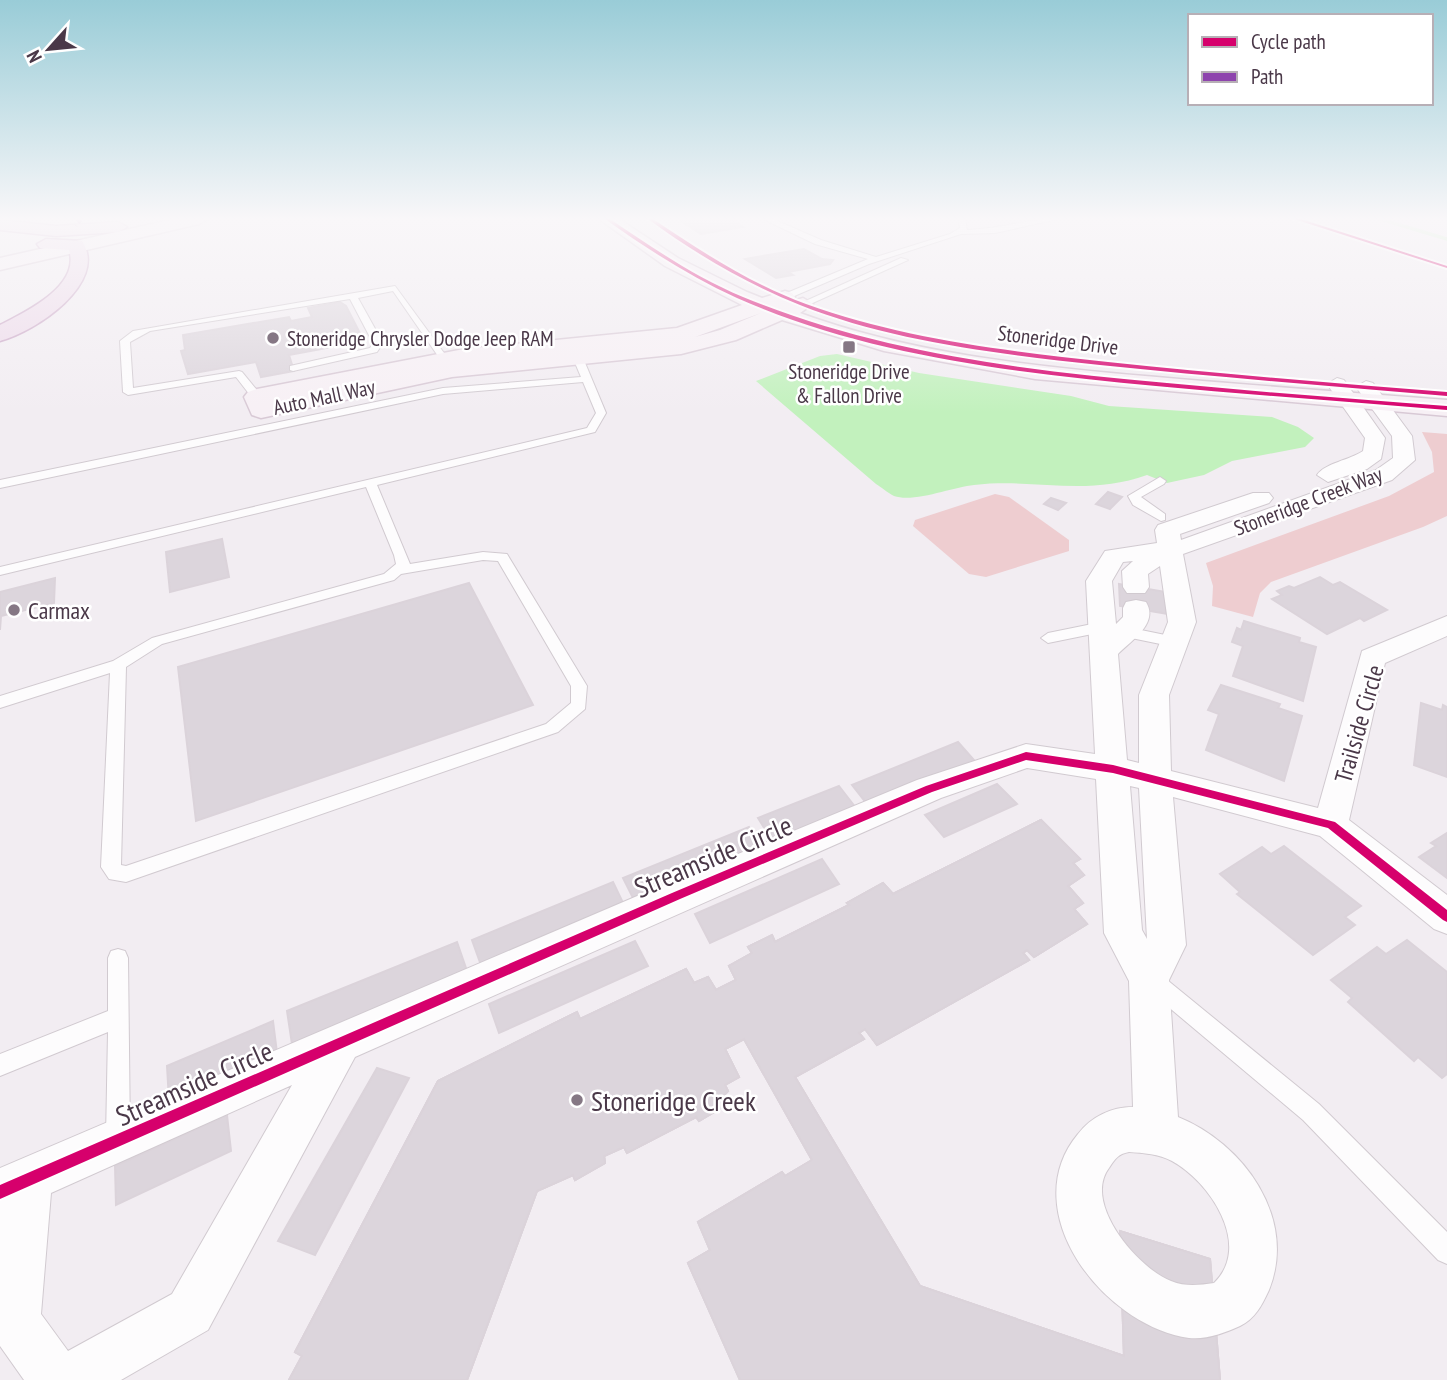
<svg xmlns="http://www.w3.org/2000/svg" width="1447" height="1380" viewBox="0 0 1447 1380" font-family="'PT Sans Narrow',sans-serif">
<rect width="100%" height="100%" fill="#f2edf2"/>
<g fill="#eecdd0">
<polygon points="1422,432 1447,434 1447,516 1423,527 1271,582 1260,593 1253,617 1212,606 1213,586 1206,563 1389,496 1434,472 1432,452"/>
<polygon points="995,494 1009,497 1069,540 1069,551 986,577 969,574 913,526 915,520"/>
</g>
<path fill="#c2f1bd" d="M837,354L919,373L1071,396L1109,406L1272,417L1298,427L1314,438L1305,447L1232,461L1204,475L1167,483L1147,475C1085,497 1036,478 974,485C953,487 914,503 894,496C888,493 881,487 876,484L756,381L820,356Z"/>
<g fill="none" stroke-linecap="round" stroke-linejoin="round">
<polyline stroke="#c2f1bd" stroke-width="3.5" points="1380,219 1447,239"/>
</g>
<g fill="#dcd5dc" stroke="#dbd3da" stroke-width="2">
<polygon points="688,219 731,219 743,227 701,234 681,221"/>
<polygon points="804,249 822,259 833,260 830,264 788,272 793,275 776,278 745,259"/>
<polygon points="340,302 346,306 364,341 289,355 294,371 261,377 256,362 188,374 181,351 185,350 183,335 289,317 291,321 312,317 308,308"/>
<polygon points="1108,492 1122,497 1110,509 1096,504"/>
<polygon points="1051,498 1066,503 1058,510 1044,504"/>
<polygon points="222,539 229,577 170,592 166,552"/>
<polygon points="1320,577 1333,585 1340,582 1387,610 1364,621 1360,618 1327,634 1272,599 1282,595 1277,591 1289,586 1294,588"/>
<polygon points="55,578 54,603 1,616 0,630 0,592"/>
<polygon points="469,583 533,705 196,821 178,667"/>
<polygon points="1119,584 1166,592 1168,614 1120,606"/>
<polygon points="1244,621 1300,638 1299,642 1316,647 1303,701 1233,676 1243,646 1232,642 1237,628 1241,630"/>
<polygon points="1221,685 1280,704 1278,708 1302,716 1284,781 1206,750 1219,714 1208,710"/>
<polygon points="1421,703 1442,710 1443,705 1447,707 1447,777 1414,765"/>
<polygon points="958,742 974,760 867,804 852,785"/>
<polygon points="997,784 1017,804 944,837 925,815"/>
<polygon points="839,786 856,808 773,842 758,818"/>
<polygon points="1041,820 1080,859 1073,863 1084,875 1068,886 1083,903 1074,909 1087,924 1034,957 1027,950 1023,953 1029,960 877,1045 865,1029 859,1033 864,1039 795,1077 920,1286 1124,1356 1120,1231 1210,1259 1220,1380 740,1380 688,1263 710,1250 698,1222 782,1172 785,1176 812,1160 744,1039 725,1049 739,1077 725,1085 728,1091 723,1096 728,1104 699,1121 696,1117 627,1153 624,1147 604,1156 605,1163 575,1180 573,1175 537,1191 467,1380 289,1380 302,1356 295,1352 438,1081 577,1012 580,1019 686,969 694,983 708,977 716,990 736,980 729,966 752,953 748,947 772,935 775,942 849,905 847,903 883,883 893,894"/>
<polygon points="1041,820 1080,859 1073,863 1084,875 1068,886 1083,903 1074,909 1087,924 1034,957 1027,950 1023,953 1029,960 877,1045 865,1029 859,1033 864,1039 795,1077 920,1286 1124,1356 1120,1231 1210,1259 1220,1380 740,1380 688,1263 710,1250 698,1222 782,1172 785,1176 812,1160 744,1039 725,1049 739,1077 725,1085 728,1091 723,1096 728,1104 699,1121 696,1117 627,1153 624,1147 604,1156 605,1163 575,1180 573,1175 537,1191 467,1380 289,1380 302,1356 295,1352 438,1081 577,1012 580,1019 686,969 694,983 708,977 716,990 736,980 729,966 752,953 748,947 772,935 775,942 849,905 847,903 883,883 893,894"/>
<polygon points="1041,820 1080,859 1073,863 1084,875 1068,886 1083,903 1074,909 1087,924 1034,957 1027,950 1023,953 1029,960 877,1045 865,1029 859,1033 864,1039 795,1077 920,1286 1124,1356 1120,1231 1210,1259 1220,1380 740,1380 688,1263 710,1250 698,1222 782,1172 785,1176 812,1160 744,1039 725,1049 739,1077 725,1085 728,1091 723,1096 728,1104 699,1121 696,1117 627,1153 624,1147 604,1156 605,1163 575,1180 573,1175 537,1191 467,1380 289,1380 302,1356 295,1352 438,1081 577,1012 580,1019 686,969 694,983 708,977 716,990 736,980 729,966 752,953 748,947 772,935 775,942 849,905 847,903 883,883 893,894"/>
<polygon points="749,827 764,850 636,904 623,878"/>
<polygon points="1447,833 1447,878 1419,857 1436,846 1431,843"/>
<polygon points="1284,846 1361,906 1345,917 1355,925 1313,955 1237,894 1240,892 1220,874 1262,847 1271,854"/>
<polygon points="822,859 839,884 710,943 695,914"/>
<polygon points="613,882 625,907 482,968 472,940"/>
<polygon points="1407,940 1447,972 1447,1074 1442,1078 1418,1057 1414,1061 1348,1002 1352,998 1331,980 1377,947 1386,954"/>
<polygon points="635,941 648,966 499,1033 489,1004"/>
<polygon points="457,942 467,971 292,1044 287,1011"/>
<polygon points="273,1021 277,1053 169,1100 167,1066"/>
<polygon points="377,1068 409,1078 315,1255 278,1241"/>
<polygon points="227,1115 231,1151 116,1205 115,1166"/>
</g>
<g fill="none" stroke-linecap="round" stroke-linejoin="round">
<defs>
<g id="lane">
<path d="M763,219H773L821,240L876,257L950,234L960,228L958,219H965L967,230C998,229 1028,219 1058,219L995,233L961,234L869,264L785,300L782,299V295L868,259L815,244Z"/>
<polygon points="901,258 908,260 806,306 799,304"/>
<polygon points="395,286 455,368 455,372 449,372 393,291 358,298 383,343 377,352 293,371 290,370 290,366 370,348 373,343 350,299 150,331 130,342 133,388 239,371 242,372 261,395 261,399 253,399 236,377 128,395 123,392 120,341 133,331"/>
<path d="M580,343L585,346L583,358L606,413L595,432L377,485L410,564L483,552L507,554L587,686L585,709L558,732L126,882L109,879L101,867L110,673L0,708V696L113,661L152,638L384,574L396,564L394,555L366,487L0,575V567L587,428L596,413L583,382L443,394L0,488V480L443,388L581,377L573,358L575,346ZM483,560L498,561L571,686V703L546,724L126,866L121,865L126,667L162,644L394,580L401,574Z"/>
<polygon points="1160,477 1166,481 1164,484 1141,497 1165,514 1165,520 1161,521 1133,505 1128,496"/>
<polygon points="1102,622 1175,637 1182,642 1175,647 1102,632 1048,643 1041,638 1048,633"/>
<polygon points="118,949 125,951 128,958 130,1138 127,1147 118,1150 109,1147 106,1138 108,1032 0,1076 0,1054 108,1011 108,958 111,951"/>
<polygon points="1154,972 1161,975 1319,1104 1447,1232 1447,1264 1438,1260 1303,1120 1147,989 1143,982 1147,975"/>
</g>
<g id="street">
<path d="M1337,378L1344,380L1385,438L1381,459L1367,469L1328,482L1317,475C1325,463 1350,460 1363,451L1365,438L1327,384Z"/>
<path d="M1366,381L1373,383L1412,436L1415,460L1392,480L1183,554L1196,622L1169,695L1171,771L1318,808L1362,651L1447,616V636L1385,663L1349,820L1447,895V934L1434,929L1320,836L1173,797L1186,945L1169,980L1178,1117C1243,1143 1298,1218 1269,1290C1262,1305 1255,1319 1240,1326C1225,1333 1205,1340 1189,1338C1104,1326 1014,1211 1078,1134C1091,1117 1111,1107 1133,1107L1129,981L1104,933L1096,779L1027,768L941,798L355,1057L208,1330L121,1380H24L0,1346V1168L663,885L917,780L1026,744L1095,754L1086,581L1105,551L1157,543L1155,530L1158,525L1253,493H1269L1273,498L1269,503L1180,534L1181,540L1376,470L1393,458L1392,436L1356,387ZM1133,561L1122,571L1123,587L1127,593H1145L1149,587L1148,574L1160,566L1168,622L1139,695V763L1127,760L1118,654C1132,640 1159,623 1146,602L1136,600L1126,602L1123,608V617L1116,624L1112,581L1123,562ZM1130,786L1139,788L1147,939L1142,930ZM292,1085L172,1294L68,1351L41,1314L51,1193ZM1129,1152C1143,1153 1159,1154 1172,1161C1209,1181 1253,1245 1214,1283C1199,1285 1186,1287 1171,1281C1139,1269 1082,1204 1109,1168C1115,1159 1118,1154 1129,1152Z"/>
</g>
<g id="secondary">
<polygon points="174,219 207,219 199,224 0,270 0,258"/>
<path d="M599,219H619L678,258L747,292L762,298L785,291L792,293L795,297L793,301L803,298L813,304L800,313C909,353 1030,366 1145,376C1245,385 1346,392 1447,400V416L1035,379L884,351L782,320L736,340L681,354L452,377L261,418L252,415L244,397L248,392L257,389L464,349L677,328L742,305L665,266ZM761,313L720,330L695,337Z"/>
</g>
<g id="highway">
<polygon points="0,220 56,226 118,222 127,227 118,232 56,236 0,230"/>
<path d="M46,239L82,241C109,283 35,332 0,341V325C25,312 81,286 69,250L40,248L37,244Z"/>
</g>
</defs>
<use href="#lane" stroke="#d1cad0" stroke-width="2"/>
<use href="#street" stroke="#d1cad0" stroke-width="2"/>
<use href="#secondary" stroke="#d8c9d5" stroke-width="3"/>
<use href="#highway" stroke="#cba8c7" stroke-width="3"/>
<use href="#lane" fill="#fdfcfd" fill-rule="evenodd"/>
<use href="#street" fill="#fdfcfd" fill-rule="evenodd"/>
<use href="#secondary" fill="#f7f0f5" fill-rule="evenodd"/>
<use href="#highway" fill="#eddaea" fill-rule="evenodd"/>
<polyline stroke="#8e44ad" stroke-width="3.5" stroke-dasharray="7 3.5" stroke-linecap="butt" points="76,219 80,221 76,226"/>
<defs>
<g id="cycleway">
<path d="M605,219H610C653,248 695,277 743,297C878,353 1023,370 1167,383C1260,392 1354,399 1447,406V410C1350,402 1253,395 1156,386C1016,373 867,356 737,298C691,277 647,249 605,219Z"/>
<path d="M648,219H653C702,252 751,284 806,304C903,339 1007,351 1108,362C1221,374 1334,383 1447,392V396C1331,386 1215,377 1100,365C1000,354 893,342 800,305C745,283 696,254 648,219Z"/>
<polygon points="1301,219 1447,266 1447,268 1294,219"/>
<polygon points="1026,752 1113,765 1335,822 1447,910 1447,922 1443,920 1328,828 1113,773 1026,760 932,792 680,899 0,1199 0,1185 672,893 926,786"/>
</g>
</defs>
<use href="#cycleway" stroke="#fff" stroke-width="4"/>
<use href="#cycleway" fill="#d6006c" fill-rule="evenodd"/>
</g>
<linearGradient id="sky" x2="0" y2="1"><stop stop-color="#99ccd7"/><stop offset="0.53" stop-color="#f9f7f9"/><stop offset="1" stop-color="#f9f7f9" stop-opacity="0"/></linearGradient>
<rect width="1447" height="413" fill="url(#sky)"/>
<g fill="#857784" stroke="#fff" stroke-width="2.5">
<circle cx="273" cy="338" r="7"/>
<rect x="842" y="340" width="14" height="14" rx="3.5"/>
<circle cx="14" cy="610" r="7"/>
<circle cx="577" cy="1100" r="7"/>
</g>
<g text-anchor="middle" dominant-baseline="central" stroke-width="5" stroke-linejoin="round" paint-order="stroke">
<g font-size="21" fill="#4a3848" stroke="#fff" text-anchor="start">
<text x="287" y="338">Stoneridge Chrysler Dodge Jeep RAM</text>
<text x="849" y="371" text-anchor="middle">Stoneridge Drive<tspan x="849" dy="24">&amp; Fallon Drive</tspan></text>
</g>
<g font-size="21" fill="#4a3848" stroke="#fff">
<text transform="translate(1058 340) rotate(7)">Stoneridge Drive</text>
<text transform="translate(324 397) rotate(-12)">Auto Mall Way</text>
<text transform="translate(1308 501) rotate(-21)">Stoneridge Creek Way</text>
</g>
<g font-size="24" fill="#4a3848" stroke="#fff" text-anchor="start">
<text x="28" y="610">Carmax</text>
</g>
<g font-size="24" fill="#4a3848" stroke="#fff">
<text transform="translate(1359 724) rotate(-74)">Trailside Circle</text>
</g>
<g font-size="28" fill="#4a3848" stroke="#fff">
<text transform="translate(713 856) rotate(-23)">Streamside Circle</text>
<text transform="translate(194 1083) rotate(-24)">Streamside Circle</text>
</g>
<g font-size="28" fill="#4a3848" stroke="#fff" text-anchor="start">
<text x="591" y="1100">Stoneridge Creek</text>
</g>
</g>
<rect x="1188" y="14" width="245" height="91" fill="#ffffff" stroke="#b7afb6" stroke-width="2"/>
<rect x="1202" y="37" width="35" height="10" fill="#d6006c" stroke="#b7afb6" stroke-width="2"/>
<text x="1251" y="49" font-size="21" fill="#4a3848">Cycle path</text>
<rect x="1202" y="72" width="35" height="10" fill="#8e44ad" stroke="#b7afb6" stroke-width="2"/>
<text x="1251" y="84" font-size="21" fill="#4a3848">Path</text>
<g transform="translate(49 49) rotate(243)" stroke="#ffffff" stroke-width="5" paint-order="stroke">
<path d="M0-5L12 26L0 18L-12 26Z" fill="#4a3848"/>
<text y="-10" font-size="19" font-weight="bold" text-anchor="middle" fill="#4a3848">N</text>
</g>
</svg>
